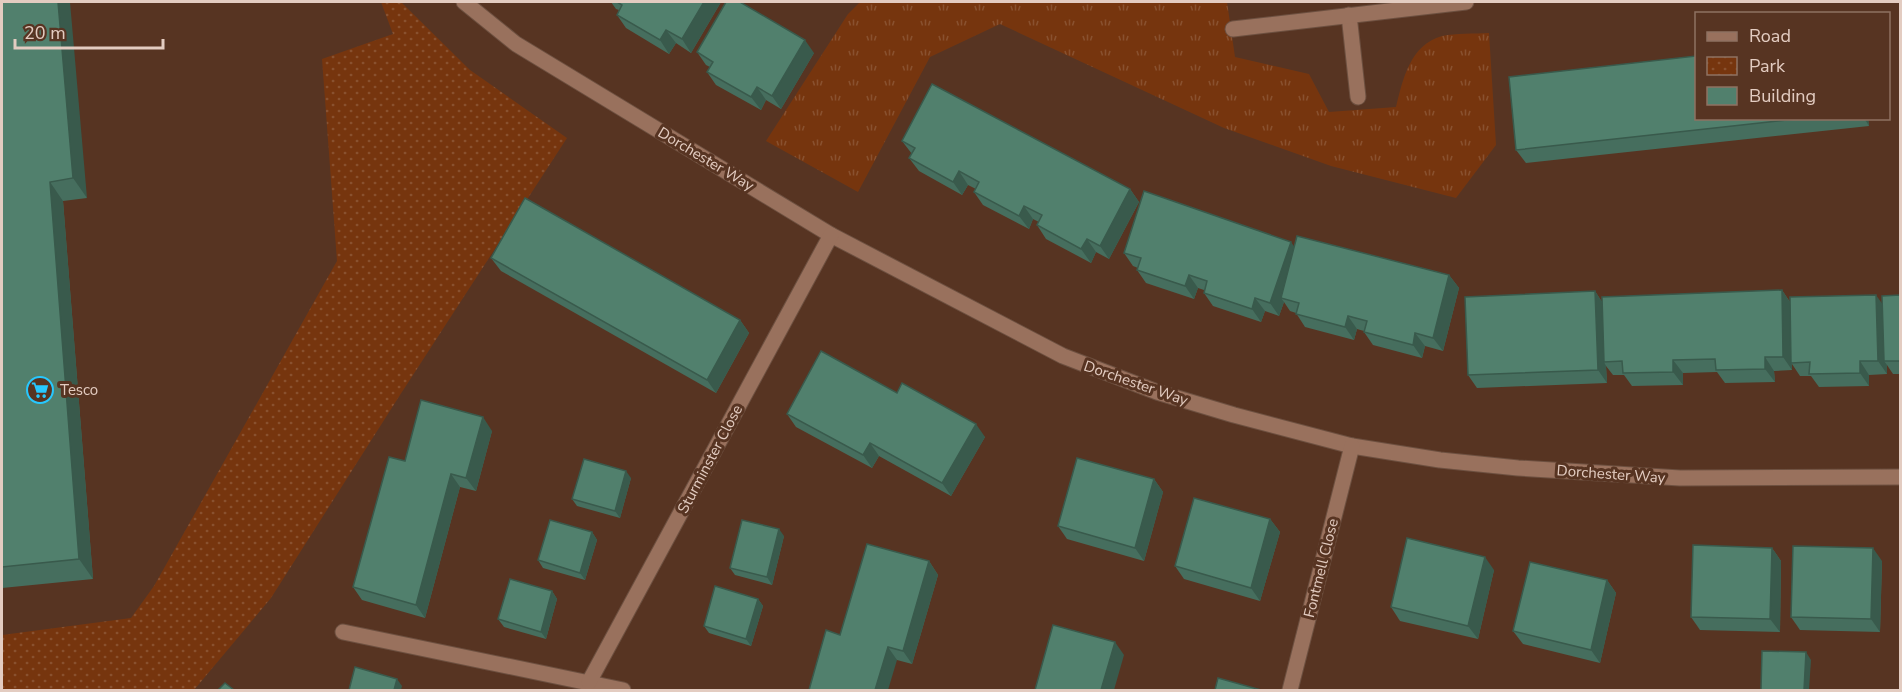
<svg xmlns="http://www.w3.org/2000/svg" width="1902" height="692" viewBox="0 0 1902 692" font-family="'Nunito Sans',sans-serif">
<defs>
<pattern id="grass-tufts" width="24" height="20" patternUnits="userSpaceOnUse" patternTransform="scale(1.5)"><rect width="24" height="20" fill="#76350e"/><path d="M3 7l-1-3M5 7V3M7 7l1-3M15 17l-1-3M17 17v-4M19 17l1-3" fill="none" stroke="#89512f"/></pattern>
<pattern id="park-dots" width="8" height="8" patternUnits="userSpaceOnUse" patternTransform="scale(1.5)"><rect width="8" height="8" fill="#76350e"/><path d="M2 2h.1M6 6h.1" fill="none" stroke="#89512f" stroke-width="1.8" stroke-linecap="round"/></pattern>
</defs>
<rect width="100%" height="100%" fill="#573422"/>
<path fill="url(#grass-tufts)" d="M860,2H1227L1235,57L1309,74L1329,112L1396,107C1403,79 1410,45 1442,36C1456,33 1474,34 1489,33L1496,145L1456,198L1331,166L1224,128L1000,24L930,57L858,192L766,141L848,14Z"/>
<polygon fill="url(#park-dots)" points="381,2 401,2 470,70 567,138 400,395 271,598 194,690 2,690 2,635 131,618 154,586 337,261 322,59 393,34"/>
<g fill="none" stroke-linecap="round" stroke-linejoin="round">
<defs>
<g id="minor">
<polyline points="464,2 516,44 831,235 1063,356 1157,392 1234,415 1352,446 1440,460 1518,468 1680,478 1900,477"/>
<polyline points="1349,15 1358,97"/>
<polyline points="1233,29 1466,2"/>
<polyline points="343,632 623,690"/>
<polyline points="589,682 831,235"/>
<polyline points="1290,690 1352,446"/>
</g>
</defs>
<use href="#minor" stroke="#6d5040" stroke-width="17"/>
<use href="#minor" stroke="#99715d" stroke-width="15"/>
</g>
<g fill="#466e5e">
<polygon points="2,2 87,198 63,201 93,579 2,588"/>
<polygon points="611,2 721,2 691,53 676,43 669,54 626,28 617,15 619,10 616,9"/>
<polygon points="697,52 814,53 781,109 766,100 761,110 716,85 707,72 710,67 706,65"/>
<polygon points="1696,118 1868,118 1869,126 1526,163 1516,150"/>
<polygon points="902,141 1130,189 1139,202 1109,259 1096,252 1091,263 1046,239 1037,225 1039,222 1033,219 1029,229 983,205 974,192 976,189 968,185 962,195 919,171 909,158 912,154"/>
<polygon points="1294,247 1449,275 1459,288 1443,351 1425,346 1422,358 1373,345 1364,332 1364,331 1357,329 1354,340 1305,327 1296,313 1290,311 1284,302 1279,316 1265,311 1261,322 1213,306 1204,293 1204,290 1198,288 1194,299 1146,283 1137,270 1138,268 1133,266 1124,253"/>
<polygon points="491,258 740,320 749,333 716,393 501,271"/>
<polygon points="1782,290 1790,302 1882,304 1900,295 1900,374 1893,374 1887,365 1887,374 1869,375 1869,386 1819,387 1811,376 1800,376 1792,364 1792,370 1774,371 1775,382 1725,383 1717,372 1683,373 1683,385 1632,386 1624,375 1613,375 1606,366 1607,383 1477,388 1468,375 1595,291 1602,302"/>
<polygon points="897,393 985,437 951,496 879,456 872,468 796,427 787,414"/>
<polygon points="492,431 476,491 460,487 425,618 362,600 353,587 405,461"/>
<polygon points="631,478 620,518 577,506 572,499"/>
<polygon points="1154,479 1163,492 1144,561 1067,539 1058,526"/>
<polygon points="1270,519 1280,532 1260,601 1184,579 1175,566"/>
<polygon points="592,532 597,540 585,580 543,568 538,560"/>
<polygon points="784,536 772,585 735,575 730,568"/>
<polygon points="1772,548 1781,561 1780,632 1700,630 1691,617"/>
<polygon points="929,561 938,575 912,664 897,660 840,635"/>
<polygon points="1882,561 1880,632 1800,630 1791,617"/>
<polygon points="1494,570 1478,639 1400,621 1391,607"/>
<polygon points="1607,580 1616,593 1600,663 1523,644 1513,631"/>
<polygon points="552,591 557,599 546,639 504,627 498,619"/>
<polygon points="758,599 763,606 751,646 709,633 704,626"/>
</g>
<g fill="#395a4c">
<polygon points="58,2 70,2 87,198 73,178"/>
<polygon points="704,2 721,2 691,53 682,39"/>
<polygon points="666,30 676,43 669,54 660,40"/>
<polygon points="805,40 814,53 781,109 772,96"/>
<polygon points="757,87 766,100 761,110 751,97"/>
<polygon points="1864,118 1868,118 1869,126"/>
<polygon points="959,171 968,185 962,195 953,182"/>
<polygon points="50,182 63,201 93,579 79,559"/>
<polygon points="1130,189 1139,202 1109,259 1100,246"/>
<polygon points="1024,206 1033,219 1029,229 1019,216"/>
<polygon points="1087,239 1096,252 1091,263 1081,249"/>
<polygon points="1291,242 1300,255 1281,298 1284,302 1279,316 1270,303"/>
<polygon points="1189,275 1198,288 1194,299 1185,286"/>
<polygon points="1449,275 1459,288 1443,351 1433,338"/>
<polygon points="1782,290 1791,304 1791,363 1792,364 1792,370 1783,357"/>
<polygon points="1595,291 1604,305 1604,362 1606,366 1607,383 1598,370"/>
<polygon points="1876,295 1886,309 1884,361 1887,365 1887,374 1878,361"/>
<polygon points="1255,298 1265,311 1261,322 1252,309"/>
<polygon points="1348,316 1357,329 1354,340 1345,327"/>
<polygon points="740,320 749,333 716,393 707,380"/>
<polygon points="1415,333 1425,346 1422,358 1413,345"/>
<polygon points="1765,357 1774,371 1775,382 1765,369"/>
<polygon points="1673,360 1683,373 1683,385 1673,372"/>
<polygon points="1860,361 1869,375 1869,386 1860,373"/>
<polygon points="483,417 492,431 476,491 466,478"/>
<polygon points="976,424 985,437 951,496 942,483"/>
<polygon points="870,443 879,456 872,468 863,455"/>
<polygon points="626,471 631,478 620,518 615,511"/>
<polygon points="451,474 460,487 425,618 416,605"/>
<polygon points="1154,479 1163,492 1144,561 1135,548"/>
<polygon points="1270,519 1280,532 1260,601 1251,588"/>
<polygon points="779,529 784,536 772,585 767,577"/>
<polygon points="592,532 597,540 585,580 580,573"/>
<polygon points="1772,548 1781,561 1780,632 1770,619"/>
<polygon points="1873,548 1882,561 1880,632 1871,619"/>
<polygon points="1485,557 1494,570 1478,639 1468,626"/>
<polygon points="929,561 938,575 912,664 903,651"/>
<polygon points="1607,580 1616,593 1600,663 1591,650"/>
<polygon points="552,591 557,599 546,639 541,632"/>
<polygon points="758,599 763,606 751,646 746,639"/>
<polygon points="1115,642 1124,655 1114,690 1101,690"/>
<polygon points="888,647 897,660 888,690 875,690"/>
<polygon points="1806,652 1811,660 1809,690 1804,690"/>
<polygon points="397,679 402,686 401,690 394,690"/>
</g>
<g fill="#51806d" stroke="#395a4c" stroke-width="1.5">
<polygon points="2,2 58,2 73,178 50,182 79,559 2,567"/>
<polygon points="617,2 704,2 682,39 666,30 660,40 617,15 622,5"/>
<polygon points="726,2 740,2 805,40 772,96 757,87 751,97 707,72 713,62 697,52"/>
<polygon points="1696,56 1696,118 1804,118 1516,150 1509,77"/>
<polygon points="932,84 1130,189 1100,246 1087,239 1081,249 1037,225 1042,215 1024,206 1019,216 974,192 979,182 959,171 953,182 909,158 915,148 902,141"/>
<polygon points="1144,191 1291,242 1270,303 1255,298 1252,309 1204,293 1207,281 1189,275 1185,286 1137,270 1141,258 1124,253"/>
<polygon points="525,198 740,320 707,380 491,258"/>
<polygon points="1297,236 1449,275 1433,338 1415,333 1413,345 1364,332 1367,321 1348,316 1345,327 1296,314 1299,303 1281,298"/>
<polygon points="1782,290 1783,357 1765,357 1765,369 1716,370 1715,359 1673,360 1673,372 1623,373 1622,361 1604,362 1602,297"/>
<polygon points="1595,291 1598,370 1468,375 1465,297"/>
<polygon points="1876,295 1878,361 1860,361 1860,373 1809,374 1810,362 1791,363 1790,297"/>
<polygon points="1900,295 1900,361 1884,361 1882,296"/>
<polygon points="821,351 897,393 902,383 976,424 942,483 870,443 863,455 787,414"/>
<polygon points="421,400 483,417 466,478 451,474 416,605 353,587 389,457 405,461"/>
<polygon points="1077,458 1154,479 1135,548 1058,526"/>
<polygon points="584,459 626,471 615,511 572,499"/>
<polygon points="1194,498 1270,519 1251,588 1175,566"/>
<polygon points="550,520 592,532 580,573 538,560"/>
<polygon points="742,520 779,529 767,577 730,568"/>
<polygon points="1407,538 1485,557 1468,626 1391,607"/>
<polygon points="867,544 929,561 903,651 888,647 875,690 809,690 826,630 840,635"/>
<polygon points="1693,545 1772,548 1770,619 1691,617"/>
<polygon points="1793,546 1873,548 1871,619 1791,617"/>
<polygon points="1530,562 1607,580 1591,650 1513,631"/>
<polygon points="510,579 552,591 541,632 498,619"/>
<polygon points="715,586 758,599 746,639 704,626"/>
<polygon points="1053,625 1115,642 1101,690 1035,690"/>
<polygon points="1762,651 1806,652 1804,690 1761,690"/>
<polygon points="355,667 397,679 394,690 349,690"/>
<polygon points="1218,678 1261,690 1215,690"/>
<polygon points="225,683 234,690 218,690"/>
</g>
<defs>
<symbol id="supermarket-ring" viewBox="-11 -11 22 22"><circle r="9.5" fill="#573422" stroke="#27c8ff" stroke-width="1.5"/><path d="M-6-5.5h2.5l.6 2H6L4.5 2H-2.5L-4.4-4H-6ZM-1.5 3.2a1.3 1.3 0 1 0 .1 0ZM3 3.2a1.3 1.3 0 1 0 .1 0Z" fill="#27c8ff"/></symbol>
</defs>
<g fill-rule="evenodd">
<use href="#supermarket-ring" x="25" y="375" width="30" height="30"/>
</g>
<g text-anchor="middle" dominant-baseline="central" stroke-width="6" stroke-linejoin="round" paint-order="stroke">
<g font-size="15" fill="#e3ccc1" stroke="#573422">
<text transform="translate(706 159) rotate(31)">Dorchester Way</text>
<text transform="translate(1136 383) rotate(19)">Dorchester Way</text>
<text transform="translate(710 459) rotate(-62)">Sturminster Close</text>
<text transform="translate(1611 474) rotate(4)">Dorchester Way</text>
<text transform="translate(1321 568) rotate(-76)">Fontmell Close</text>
</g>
<g font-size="15" fill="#e3ccc1" stroke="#573422" text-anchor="start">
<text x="60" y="390">Tesco</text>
</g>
</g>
<rect width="1902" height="692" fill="none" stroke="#e3ccc1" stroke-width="6"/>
<rect x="1695" y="12" width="195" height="108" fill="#573422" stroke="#8f7162" stroke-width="1.5"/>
<rect x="1707" y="32" width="30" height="9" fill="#99715d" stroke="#8f7162" stroke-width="1.5"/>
<text x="1749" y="42" font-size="18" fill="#e3ccc1">Road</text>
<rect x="1707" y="57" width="30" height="18" fill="url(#park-dots)" stroke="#8f7162" stroke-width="1.5"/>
<text x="1749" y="72" font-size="18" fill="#e3ccc1">Park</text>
<rect x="1707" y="87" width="30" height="18" fill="#51806d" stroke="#8f7162" stroke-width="1.5"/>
<text x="1749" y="102" font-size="18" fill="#e3ccc1">Building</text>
<path d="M15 39v9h148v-9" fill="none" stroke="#e3ccc1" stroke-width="3"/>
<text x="24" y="39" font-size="18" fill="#e3ccc1" stroke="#573422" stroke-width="4.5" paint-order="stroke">20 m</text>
</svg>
